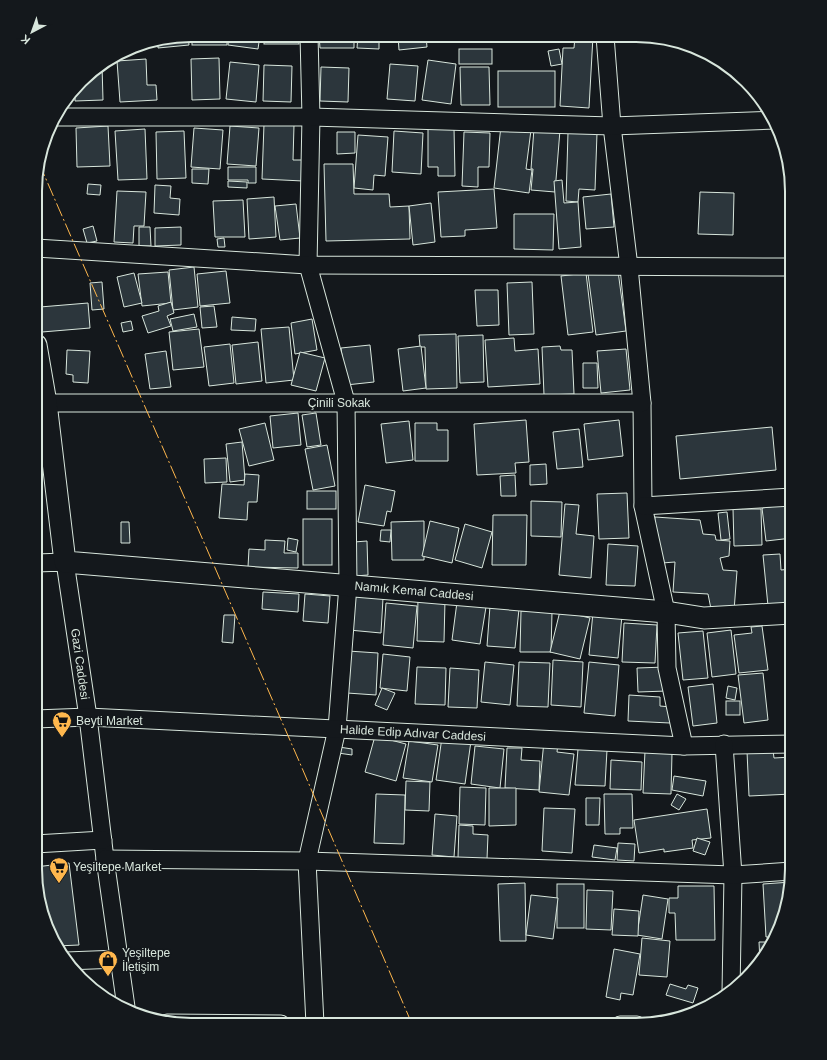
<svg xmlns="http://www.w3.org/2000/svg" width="827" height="1060" viewBox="0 0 827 1060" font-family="Helvetica,sans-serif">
<rect width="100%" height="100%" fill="#14181c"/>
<g fill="#2c363c" stroke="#d8e6dc">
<polygon points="188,35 189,45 158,48 158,40"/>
<rect x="192" y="35" width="35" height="10"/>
<polygon points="229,35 260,35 258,49 228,45"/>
<rect x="264" y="35" width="35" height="9"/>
<polygon points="319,35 354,35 354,48 320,48"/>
<polygon points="358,35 379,36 379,49 357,48"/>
<polygon points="398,36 426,36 427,47 399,50"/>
<polygon points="575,36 593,36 589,108 560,106 563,48 574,48"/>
<rect x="459" y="49" width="33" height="15"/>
<polygon points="559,49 562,64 551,66 548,51"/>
<polygon points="219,58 220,99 192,100 191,59"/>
<polygon points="146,59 147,85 156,85 157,100 120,102 117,61"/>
<polygon points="428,60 456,64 451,104 422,100"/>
<polygon points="230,62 259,65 256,102 226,99"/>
<polygon points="390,64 418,66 415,101 387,99"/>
<polygon points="102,65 103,100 75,101 75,90 88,73"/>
<polygon points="264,65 292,66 291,102 263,101"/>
<polygon points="321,67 349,68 348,102 320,101"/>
<polygon points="460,67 489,67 490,105 461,105"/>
<rect x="498" y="71" width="57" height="36"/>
<polygon points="264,124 294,125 293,160 304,160 303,181 262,179"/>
<polygon points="108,126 110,166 77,167 76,128"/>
<polygon points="230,126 259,128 256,166 227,164"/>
<polygon points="501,126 531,130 526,169 532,170 529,193 494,188"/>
<polygon points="194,128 223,130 220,169 191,167"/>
<polygon points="428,128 454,128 455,176 438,176 438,167 428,167"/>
<polygon points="534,128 560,130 555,192 531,190 533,169 531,169"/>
<polygon points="145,129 147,179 118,180 115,131"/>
<polygon points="184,131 186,178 157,179 156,132"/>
<polygon points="394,131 423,133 421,174 392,172"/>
<polygon points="337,132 355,132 355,153 337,154"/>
<polygon points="464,132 490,133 489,167 478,167 478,187 462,186"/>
<polygon points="568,132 597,133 595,190 579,189 578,202 566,201"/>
<polygon points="358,135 388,137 385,176 374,175 373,190 354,188"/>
<polygon points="324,164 353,164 354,194 389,194 390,207 409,206 410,239 326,241"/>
<polygon points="228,167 256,167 256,183 248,183 248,180 228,180"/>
<polygon points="192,169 209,169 208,184 192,183"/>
<polygon points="562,180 564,203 578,202 581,247 559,249 554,181"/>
<polygon points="228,181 247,182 247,188 228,187"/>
<polygon points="88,184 101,185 100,195 87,194"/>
<polygon points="155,185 171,186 170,198 180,199 179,215 154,213"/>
<polygon points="494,189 497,228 465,230 465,236 441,237 438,192"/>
<polygon points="117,191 146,192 144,226 134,226 133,243 114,242"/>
<polygon points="700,192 734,193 733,235 698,234"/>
<polygon points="611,194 614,227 586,229 583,197"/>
<polygon points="274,197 276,237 249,239 247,199"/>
<polygon points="243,200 245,237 215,237 213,201"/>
<polygon points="431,203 435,242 413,245 409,206"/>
<polygon points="296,204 300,238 280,240 275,206"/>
<polygon points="514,214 554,214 553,250 514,249"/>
<polygon points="93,226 97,241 87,243 83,229"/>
<polygon points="139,227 150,227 151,246 139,246"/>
<polygon points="181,227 181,245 155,246 155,228"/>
<polygon points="224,238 225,247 218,247 217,239"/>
<polygon points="194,267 198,307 173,310 169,270"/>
<polygon points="226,271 230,303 200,306 197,274"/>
<polygon points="618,271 626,331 596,335 588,274"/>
<polygon points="168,272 171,303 142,306 138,274"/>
<polygon points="134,273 142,303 124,307 117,277"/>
<polygon points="586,273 593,332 568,335 561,276"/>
<polygon points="102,282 104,309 92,310 90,283"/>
<polygon points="532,282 534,334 509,335 507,283"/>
<polygon points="475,290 498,290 499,325 477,326"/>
<polygon points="171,302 174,313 167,316 171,326 148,333 142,316 159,311 158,306"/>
<polygon points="88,303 90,328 42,332 40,307"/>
<polygon points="214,306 217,327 202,328 200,307"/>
<polygon points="194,314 197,327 173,331 170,319"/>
<polygon points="232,317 256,319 255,331 231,330"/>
<polygon points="312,319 317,350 295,354 291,323"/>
<polygon points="131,321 133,330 123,332 121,323"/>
<polygon points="289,327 294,380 266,383 261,329"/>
<polygon points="199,329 204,367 173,370 169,332"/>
<polygon points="456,334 457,388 426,389 425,347 420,347 419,335"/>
<polygon points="483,335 484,382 460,383 458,336"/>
<polygon points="514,338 515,351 538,349 540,384 488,387 485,340"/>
<polygon points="258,342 262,381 236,384 232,345"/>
<polygon points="230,344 234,383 209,386 204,347"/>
<polygon points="370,345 374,382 346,385 341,348"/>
<polygon points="421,346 426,388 403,391 398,349"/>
<polygon points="560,346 561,350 572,350 574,394 544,395 542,347"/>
<polygon points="626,349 630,390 601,393 597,351"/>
<polygon points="67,350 90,351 88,383 73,382 73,375 66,374"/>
<polygon points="166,351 171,387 150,389 145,354"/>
<polygon points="300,352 325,358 316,391 291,385"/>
<polygon points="583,363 597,363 598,388 583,388"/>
<polygon points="298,413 301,445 273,448 270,416"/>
<polygon points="316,413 321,445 307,447 302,415"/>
<polygon points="526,420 529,462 515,463 516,473 477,475 474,424"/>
<polygon points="619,420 623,456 588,460 584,424"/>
<polygon points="409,421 413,460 386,463 381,424"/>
<polygon points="265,423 274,460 249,466 239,429"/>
<polygon points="415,423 437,423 437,430 448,430 448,461 415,461"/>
<polygon points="772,427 776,470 680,479 676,436"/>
<polygon points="579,429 583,467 557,469 553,432"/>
<polygon points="792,433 792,478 789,478 785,434"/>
<polygon points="242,442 245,480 230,482 226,444"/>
<polygon points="327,445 335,486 313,490 305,449"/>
<polygon points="226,458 227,482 205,483 204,459"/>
<polygon points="546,464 547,484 530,485 530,465"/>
<polygon points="245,474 259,475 257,502 248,502 247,520 219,518 222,484 244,485"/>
<polygon points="515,475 516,496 501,496 500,476"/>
<polygon points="365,485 395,491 391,512 387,511 384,526 358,522"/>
<rect x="307" y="491" width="29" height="18"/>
<polygon points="627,493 629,538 599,539 597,494"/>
<polygon points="531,501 562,502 561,537 531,536"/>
<polygon points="565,504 579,505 576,534 594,536 591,578 559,575"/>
<polygon points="789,504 792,538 766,541 762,508"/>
<polygon points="733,509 761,509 762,545 734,546"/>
<polygon points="727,512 730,539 721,540 718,513"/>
<polygon points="493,515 527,515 526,565 492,565"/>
<polygon points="655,517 700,520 703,534 715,535 716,540 730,541 729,556 720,558 723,570 737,571 734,611 711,609 708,594 673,592 675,562 662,563 654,527"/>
<rect x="303" y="519" width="29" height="46"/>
<polygon points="424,521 424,560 392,560 391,522"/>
<polygon points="430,521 459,528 452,563 422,556"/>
<polygon points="121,522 129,522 130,543 121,543"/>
<polygon points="465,524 492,532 482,568 455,560"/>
<polygon points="381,530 391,530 390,542 380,541"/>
<polygon points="288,538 298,540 296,552 287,550"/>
<polygon points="265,540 285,541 284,553 298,553 298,568 248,567 249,549 265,550"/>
<polygon points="367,541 368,575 355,576 354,542"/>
<polygon points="608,544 638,546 635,586 606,585"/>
<polygon points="780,554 781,570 791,569 792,603 768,606 763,555"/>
<polygon points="263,592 299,594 298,612 262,609"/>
<polygon points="305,594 330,596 328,623 303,621"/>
<polygon points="351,596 383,598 381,633 349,630"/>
<polygon points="418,599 445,600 444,642 417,641"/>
<polygon points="457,602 486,607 480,644 452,640"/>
<polygon points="386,603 417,606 413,648 383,645"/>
<polygon points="490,606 519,609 515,648 487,646"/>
<polygon points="521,611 552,612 551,652 520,652"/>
<polygon points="560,611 590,618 580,659 550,652"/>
<polygon points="593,612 622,615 618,658 589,655"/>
<polygon points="224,615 235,615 233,643 222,642"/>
<polygon points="790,621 792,621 792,645"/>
<polygon points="624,623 657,625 655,663 622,662"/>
<polygon points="762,626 768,670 739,673 734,635 752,633 751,627"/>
<polygon points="731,630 736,674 712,677 707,633"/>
<polygon points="703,631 708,678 683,680 678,633"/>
<polygon points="348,651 378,653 376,695 347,693"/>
<polygon points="383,654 410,657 407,691 380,688"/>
<polygon points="553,660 583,662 581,707 551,705"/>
<polygon points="485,662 514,665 510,705 481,702"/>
<polygon points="519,662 550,663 548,707 517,706"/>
<polygon points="589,662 619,665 615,716 584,713"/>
<polygon points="417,667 446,668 445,705 415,704"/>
<polygon points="666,667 667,691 638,692 637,668"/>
<polygon points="450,668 479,670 477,708 448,707"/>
<polygon points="763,673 768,720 744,723 738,675"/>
<polygon points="713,684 717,723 693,726 688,687"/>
<polygon points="728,686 737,688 735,700 726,698"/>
<polygon points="382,688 395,693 387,710 375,705"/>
<polygon points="629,695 660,697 660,706 671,707 670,723 628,721"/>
<rect x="726" y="701" width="14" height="14"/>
<polygon points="375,736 406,744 396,781 365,772"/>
<polygon points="442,737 471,741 465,784 436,780"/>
<polygon points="409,741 438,745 432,782 403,778"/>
<polygon points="544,741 558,743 557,752 574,754 569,795 539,792"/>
<polygon points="475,746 504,749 500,788 471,784"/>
<polygon points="339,747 352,749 352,755 338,753"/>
<polygon points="507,748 522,748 521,760 540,761 539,790 505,788"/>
<polygon points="578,749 607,750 605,786 575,785"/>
<polygon points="773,750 774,758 792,757 792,794 749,796 747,751"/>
<polygon points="645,751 672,753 671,794 643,793"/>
<polygon points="611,760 642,762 641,790 610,789"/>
<polygon points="674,776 706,781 703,796 672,790"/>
<polygon points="406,781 430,782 429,811 405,810"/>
<polygon points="460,787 486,788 485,825 459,824"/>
<polygon points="489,788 516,788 516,825 489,826"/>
<polygon points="376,794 405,795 404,844 374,843"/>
<polygon points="604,794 632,794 633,828 620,828 620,834 605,834"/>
<polygon points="677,794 686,799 679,810 671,805"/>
<polygon points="586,798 600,798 599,825 586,825"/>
<polygon points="544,808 575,809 572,853 542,851"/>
<polygon points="707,809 711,838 692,840 693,848 664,852 664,849 639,853 634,820"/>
<polygon points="435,814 457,816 454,857 432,855"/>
<polygon points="459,825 473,826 473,834 488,835 487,859 458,858"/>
<polygon points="697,838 710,842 705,855 693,851"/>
<polygon points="618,843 635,844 634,861 617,860"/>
<polygon points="594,845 617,848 615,860 592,857"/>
<polygon points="69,863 79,945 56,946 51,938 35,867"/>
<polygon points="791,882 784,920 775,937 766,937 763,884"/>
<polygon points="525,883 526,941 500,941 498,884"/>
<rect x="557" y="884" width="27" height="44"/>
<polygon points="678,886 714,886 715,940 676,940 675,913 669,913 669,898 678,898"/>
<polygon points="587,890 613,891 611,930 586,929"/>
<polygon points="531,895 558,898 553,939 526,935"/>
<polygon points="643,895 668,899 662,939 637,935"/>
<polygon points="614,909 639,911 638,936 612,935"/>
<polygon points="642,938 670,941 667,977 639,975"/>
<polygon points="759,942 773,942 766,956 760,962"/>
<polygon points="614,949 640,954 633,995 621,993 620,1000 606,997"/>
<polygon points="670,984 686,989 688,985 698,988 693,1003 666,995"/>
</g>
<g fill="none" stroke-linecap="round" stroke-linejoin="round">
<defs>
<g id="minor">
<polyline points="309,35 311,117 308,265 346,402 348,585 337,729 307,861 315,1024"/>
<polyline points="605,36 612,126 629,267 642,403 643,506 666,612 667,668 684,746"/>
<polyline points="54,117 311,117 612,126 775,120"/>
<polyline points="36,248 308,265 792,267"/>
<polyline points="36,404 46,403 642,403"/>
<polyline points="643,506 792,497"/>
<polyline points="36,563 65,562 88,717 105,859 126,1007"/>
<polyline points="35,719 88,717 684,746 792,744"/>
<polyline points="724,744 733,875 731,992"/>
<polyline points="35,844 103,840"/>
<polyline points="105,859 307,861 733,875 792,871"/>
<polyline points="66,961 119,959"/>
<polyline points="167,1023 281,1024"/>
<polyline points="620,1025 637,1025"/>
</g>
<polyline id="tertiary" points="36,345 46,403 65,562 666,612 704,618 792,613"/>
</defs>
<use href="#minor" stroke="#d8e6dc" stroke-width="19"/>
<use href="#tertiary" stroke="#d8e6dc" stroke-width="23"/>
<use href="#minor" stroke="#14181c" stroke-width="17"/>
<use href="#tertiary" stroke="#14181c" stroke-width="21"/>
<polyline stroke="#ffb74d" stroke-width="1" stroke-dasharray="14 3 2 3" stroke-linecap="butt" points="39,163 299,761 412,1024"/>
</g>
<defs>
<symbol id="supermarket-pin" viewBox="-11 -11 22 30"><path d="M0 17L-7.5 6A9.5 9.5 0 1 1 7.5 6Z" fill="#ffb74d" stroke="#14181c"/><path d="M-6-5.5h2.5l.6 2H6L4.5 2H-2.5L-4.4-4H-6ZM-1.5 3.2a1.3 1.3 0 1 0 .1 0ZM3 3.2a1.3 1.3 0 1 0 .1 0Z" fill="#111"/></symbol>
<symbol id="shop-pin" viewBox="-11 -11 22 30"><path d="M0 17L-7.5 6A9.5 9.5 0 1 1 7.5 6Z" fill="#ffb74d" stroke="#14181c"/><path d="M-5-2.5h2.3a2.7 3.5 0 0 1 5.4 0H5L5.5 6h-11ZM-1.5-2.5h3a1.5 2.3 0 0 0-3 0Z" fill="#111"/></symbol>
</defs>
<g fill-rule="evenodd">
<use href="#supermarket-pin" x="51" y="710" width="22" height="30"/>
<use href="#supermarket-pin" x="48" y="856" width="22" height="30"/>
<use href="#shop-pin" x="97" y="949" width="22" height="30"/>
</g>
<g text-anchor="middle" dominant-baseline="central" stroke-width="3" stroke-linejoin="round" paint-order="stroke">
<g font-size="12" fill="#d8e6dc" stroke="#14181c">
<text x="339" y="403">Çinili Sokak</text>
<text transform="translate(414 591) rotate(5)">Namık Kemal Caddesi</text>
<text transform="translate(80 664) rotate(82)">Gazi Caddesi</text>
<text transform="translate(413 733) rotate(3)">Halide Edip Adıvar Caddesi</text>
</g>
<g font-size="12" fill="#d8e6dc" stroke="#14181c" text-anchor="start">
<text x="76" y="721">Beyti Market</text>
<text x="73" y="867">Yeşiltepe Market</text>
<text x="122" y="953">Yeşiltepe<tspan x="122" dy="14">İletişim</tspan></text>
</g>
</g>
<path d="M0 0H827V1060H0ZM191 42H636A149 149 0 0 1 785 191V869A149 149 0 0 1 636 1018H191A149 149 0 0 1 42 869V191A149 149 0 0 1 191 42Z" fill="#14181c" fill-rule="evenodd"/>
<path fill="none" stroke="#d8e6dc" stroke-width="2" d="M191 42H636A149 149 0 0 1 785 191V869A149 149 0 0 1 636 1018H191A149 149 0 0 1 42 869V191A149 149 0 0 1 191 42Z"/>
<g transform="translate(32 32) rotate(221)" stroke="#14181c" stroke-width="3" paint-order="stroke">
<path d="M0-3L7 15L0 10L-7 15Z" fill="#d8e6dc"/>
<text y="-6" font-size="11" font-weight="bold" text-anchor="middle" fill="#d8e6dc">K</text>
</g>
</svg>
